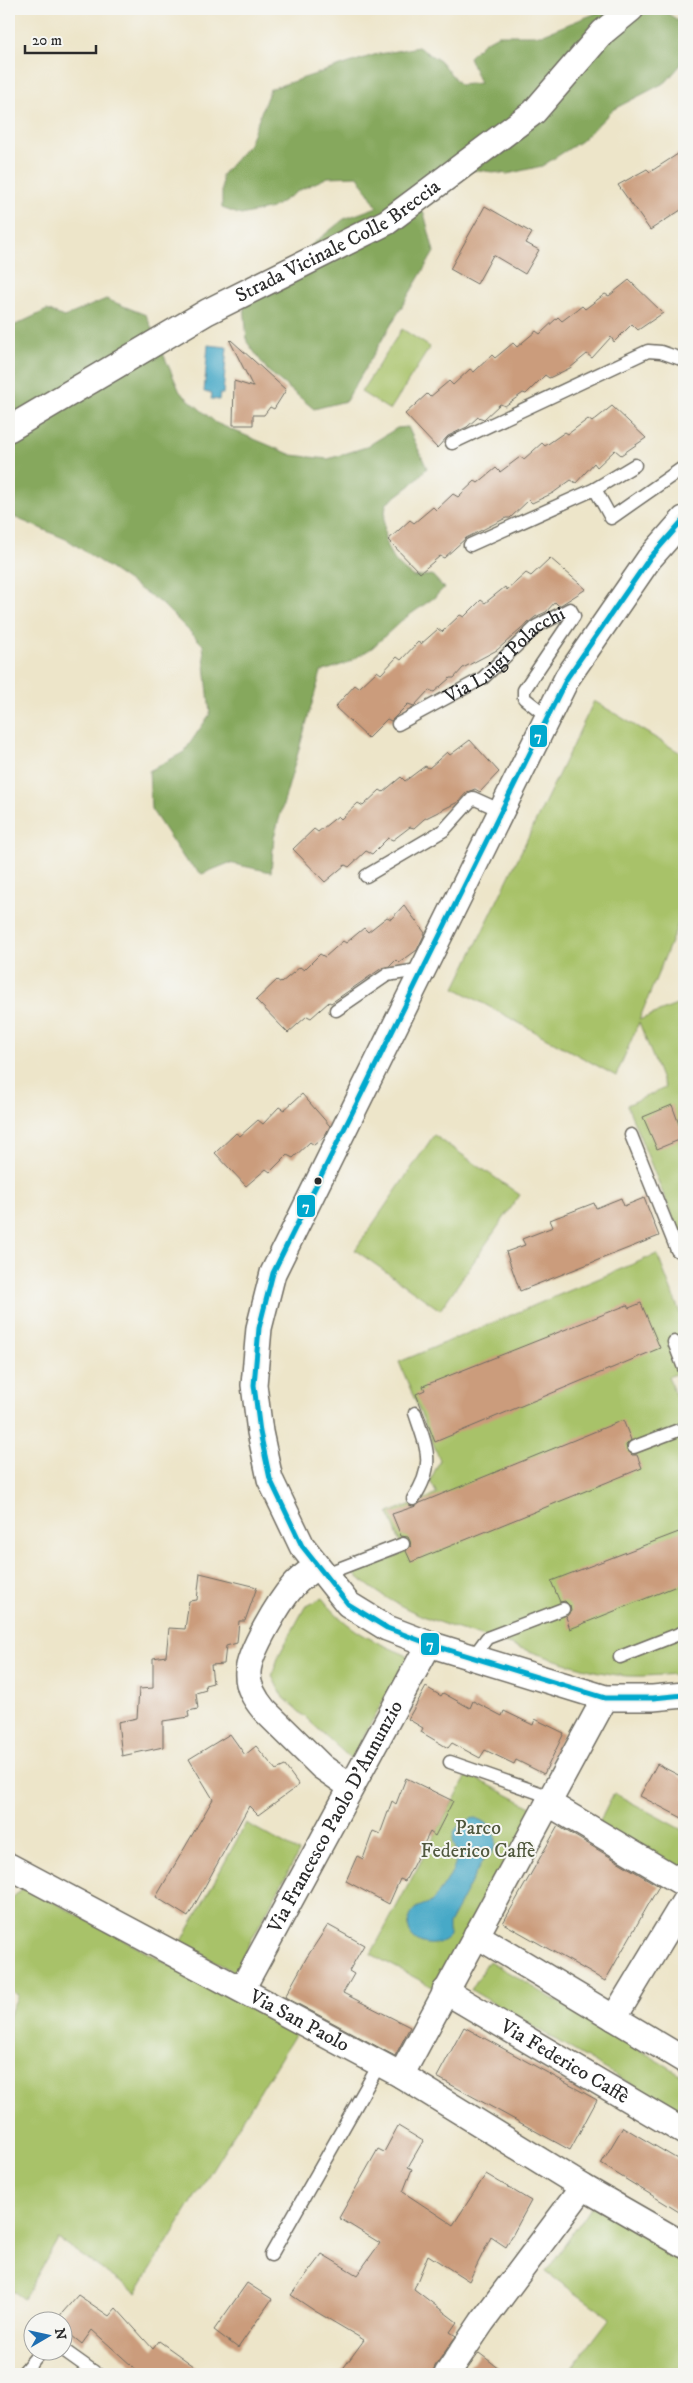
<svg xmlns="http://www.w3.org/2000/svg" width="693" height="2383" viewBox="0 0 693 2383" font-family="'IM FELL DW Pica',serif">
<rect width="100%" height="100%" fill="#f6f6f2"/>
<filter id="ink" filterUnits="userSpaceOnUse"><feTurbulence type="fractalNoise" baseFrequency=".02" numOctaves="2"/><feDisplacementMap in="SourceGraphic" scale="10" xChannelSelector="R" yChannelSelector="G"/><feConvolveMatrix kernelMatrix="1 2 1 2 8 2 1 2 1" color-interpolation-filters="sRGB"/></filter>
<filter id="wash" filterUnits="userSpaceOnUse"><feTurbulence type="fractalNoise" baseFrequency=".0096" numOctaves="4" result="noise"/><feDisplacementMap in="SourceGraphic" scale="20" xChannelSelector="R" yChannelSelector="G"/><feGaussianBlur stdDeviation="1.12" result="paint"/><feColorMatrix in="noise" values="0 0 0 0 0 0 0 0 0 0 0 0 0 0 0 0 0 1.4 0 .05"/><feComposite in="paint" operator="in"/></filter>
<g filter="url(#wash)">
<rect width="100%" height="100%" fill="#ede5c9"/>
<g fill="#a8c269" stroke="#6a764a">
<polygon points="402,329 430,347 390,410 361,392"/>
<polygon points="594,701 684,755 684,910 639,1020 684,1002 684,1245 627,1105 665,1088 639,1022 616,1076 455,988"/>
<polygon points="434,1135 520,1195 440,1310 355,1250"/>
<path d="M657,1254L684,1323V1371L668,1377L684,1416V1674C666,1674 646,1677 627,1676C588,1673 551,1658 514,1646C455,1628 400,1615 353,1573L404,1553L389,1513L437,1494L430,1481L440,1460L399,1362Z"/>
<path d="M322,1598C350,1632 369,1639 408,1656L351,1759L282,1696L272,1676L279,1655L305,1607Z"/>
<polygon points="468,1774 539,1811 440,1991 371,1954"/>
<polygon points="614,1793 684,1831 684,1877 597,1827"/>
<polygon points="246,1823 299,1852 234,1972 181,1943"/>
<polygon points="22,1889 31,1890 296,2033 136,2293 58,2239 24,2299 9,2288 9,2015 18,1995 9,1990 9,1901"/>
<polygon points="489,1961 684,2076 684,2115 471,1990"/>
<polygon points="597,2198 684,2250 684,2374 567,2374 610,2318 546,2272"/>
</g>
<g fill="#86a85d" stroke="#586a44">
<polygon points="613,9 660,9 683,23 684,61 666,82 614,109 581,141 542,166 507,174 478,170 435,175 408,202 424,213 434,252 346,401 314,409 268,371 247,342 244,303 309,247 344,219 377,207 358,176 328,177 298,191 272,208 241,215 222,208 222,175 249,144 270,89 374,55 418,47 440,61 460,85 480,83 469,57 483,43 498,35 541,35 604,10"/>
<path d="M106,299L146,315L180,392L216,423L292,455L328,459L366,447L397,428L408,427L427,468L411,485L386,504C382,539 383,556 414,577L432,575L444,588L435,597L401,621L372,648L347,663L321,672L274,837L271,872L229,863L202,874L185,860L151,809L149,771L184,752L210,714L203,645L162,604L68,540L9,515V328L47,310L64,317Z"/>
</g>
<g fill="#47a9c7" stroke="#396a79">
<polygon points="208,345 227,347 223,394 220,394 219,400 211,399 212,393 204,392"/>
<path d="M475,1818C498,1823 504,1849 483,1860L449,1924V1936C432,1954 401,1940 410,1917C415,1906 422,1906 431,1902C435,1899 451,1876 453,1870C454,1866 457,1860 457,1855C457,1850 454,1845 453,1840C452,1828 464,1820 475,1818Z"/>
</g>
<g id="blocks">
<g fill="#cb9c7c">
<polygon points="684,150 684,208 650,230 618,185 647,169 650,172"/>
<polygon points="485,206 532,233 526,243 539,250 525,274 493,255 477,284 450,269"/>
<polygon points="629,280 663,313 638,330 632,324 614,342 611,337 592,358 587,354 570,368 549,378 545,375 526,394 523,393 505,406 500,404 484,419 478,417 467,427 448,436 437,448 405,414 427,394 430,397 449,381 453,385 470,369 474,372 492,355 495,358 513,343 517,347 536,331 540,334 558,317 562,321 582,306 585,309 605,294 609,296"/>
<polygon points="231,340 286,390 274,409 270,407 264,415 253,415 253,425 233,425 234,381 253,387 230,341"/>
<polygon points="612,406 646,438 621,455 615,450 597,467 594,463 576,483 571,480 553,493 532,503 529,500 510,518 506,518 466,538 444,558 440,556 420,573 388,540 410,520 414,523 433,507 436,510 453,494 458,497 475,481 478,483 496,468 500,472 520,457 524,459 542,443 545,446 565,432 568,434 588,419 592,422"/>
<polygon points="550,558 586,589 559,606 555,602 546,612 535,617 497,650 463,668 454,678 450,678 434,692 429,690 414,706 408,704 391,721 387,719 368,738 335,707 355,685 359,688 377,671 381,674 397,657 401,660 418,642 421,644 438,629 442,632 460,615 464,617 481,600 485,603 505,587 507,590 526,573 531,576"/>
<polygon points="470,740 499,772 480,792 475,789 467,792 458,802 424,819 414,828 410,827 393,840 388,838 372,854 366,851 349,867 345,865 325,882 293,849 314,829 318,832 338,816 341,819 358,803 363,806 380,790 383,792 401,777 405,781 425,766 429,768 447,752 450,755"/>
<polygon points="404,905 425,933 417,950 399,963 396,960 390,966 382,968 331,1003 329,1002 311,1018 307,1016 288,1033 256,1000 277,980 281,983 300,967 304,970 320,954 325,957 343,941 346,943 364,928 368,932 387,917 391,919"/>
<polygon points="302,1094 330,1126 324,1137 314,1145 310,1142 293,1158 287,1155 270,1172 266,1169 246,1186 215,1153 236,1133 240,1136 258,1120 263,1124 279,1107 284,1110"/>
<polygon points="672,1105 684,1138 657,1149 643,1117"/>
<polygon points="621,1198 624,1206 644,1198 659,1236 520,1291 506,1252 525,1245 522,1239 553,1227 550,1220 594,1203 596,1208"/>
<polygon points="641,1303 660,1348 435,1442 416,1394 425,1390 423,1386 627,1305 629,1308"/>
<polygon points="623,1420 631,1440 626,1445 627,1450 632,1455 637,1455 642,1468 411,1562 406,1551 411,1546 410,1541 408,1537 401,1536 392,1514 416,1506 420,1503"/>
<polygon points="684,1530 684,1583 570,1629 566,1617 571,1611 570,1606 565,1601 560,1602 551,1581"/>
<polygon points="200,1573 257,1587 245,1621 239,1621 237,1643 226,1646 224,1664 211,1665 213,1683 205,1685 206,1690 196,1693 198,1709 188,1711 189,1717 163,1721 163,1747 122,1756 118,1722 137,1718 139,1689 153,1688 153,1658 166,1656 169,1628 185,1629 189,1601 197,1600"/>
<polygon points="426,1687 441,1696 443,1693 470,1708 473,1701 502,1716 504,1711 533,1725 535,1719 564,1733 544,1774 516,1760 514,1764 485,1750 480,1758 452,1743 448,1748 421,1732 423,1728 408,1719"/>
<polygon points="230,1734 245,1755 256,1746 276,1770 285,1766 299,1785 258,1815 249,1806 188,1917 156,1897 213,1799 189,1759"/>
<polygon points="657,1764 684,1778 684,1819 640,1796"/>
<polygon points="406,1778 453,1801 435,1836 430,1832 405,1881 400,1879 389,1904 346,1881 357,1856 363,1859 373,1831 380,1834 392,1801 396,1804"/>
<polygon points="558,1826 659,1886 605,1981 503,1923"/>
<polygon points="328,1925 364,1945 349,1971 354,1974 343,1993 410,2027 395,2056 285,1997 307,1957"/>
<polygon points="464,2027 597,2100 570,2150 437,2077"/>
<polygon points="398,2126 423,2141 408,2167 412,2169 403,2192 453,2225 486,2174 531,2201 506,2247 491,2237 469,2281 428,2255 414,2289 457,2322 450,2332 456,2336 435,2366 433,2374 339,2374 364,2340 315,2311 291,2295 322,2254 357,2275 380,2243 339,2218 378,2149 384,2152"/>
<polygon points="623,2127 684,2163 684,2215 601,2164"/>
<polygon points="247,2283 272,2299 238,2348 214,2330"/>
<polygon points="78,2295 109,2316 116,2308 153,2349 159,2341 205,2374 141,2374 92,2330 82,2344 62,2328 62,2320 56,2320"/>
<polygon points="479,2353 507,2374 464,2374"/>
</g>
</g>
</g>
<g filter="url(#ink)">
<use href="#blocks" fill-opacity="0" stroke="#6f6c62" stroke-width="1"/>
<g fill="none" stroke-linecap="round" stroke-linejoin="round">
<defs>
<g id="service">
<polyline points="452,443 648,351 661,352 684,360"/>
<polyline points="595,489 635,465"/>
<polyline points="470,545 595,489 611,518 684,467"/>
<path id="s1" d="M398,724L483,678L537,626L570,609L574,616L524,690V698L548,717"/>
<polyline points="366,876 444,830 473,798 502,811"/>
<polyline points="336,1010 387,975 424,969"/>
<polyline points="631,1135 677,1250 684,1254"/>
<polyline points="674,1342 684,1368"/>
<polyline points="634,1447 684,1428"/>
<path d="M413,1499C436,1465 427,1449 415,1413"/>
<polyline points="323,1575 403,1544"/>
<polyline points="473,1657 487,1638 563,1609"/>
<polyline points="620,1657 684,1632"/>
<polyline points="450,1762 551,1797"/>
<polyline points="271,2255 379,2065"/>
<polyline points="62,2349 97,2374"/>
<polyline points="22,2374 42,2350"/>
</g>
<g id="minor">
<path id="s2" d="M9,429L207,312L387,222L534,112L603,32L631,9"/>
<polyline points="684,519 649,559 567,678 273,1273 259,1328 254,1385 260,1432 270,1479 302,1546 348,1604 387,1628 429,1644 605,1698 653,1698 684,1695"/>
<path d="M317,1566C309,1572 300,1578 293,1586C279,1602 249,1652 248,1672C247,1687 255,1699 264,1710L322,1767L351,1787"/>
<polyline points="548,1803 684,1884"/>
<path id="s3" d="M9,1866L401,2075L583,2187L684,2245"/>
<polyline points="476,1935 684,2060"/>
<path id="s4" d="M242,1989L429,1644"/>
<path id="s5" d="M445,1991L684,2132"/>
<polyline points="614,2018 684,1902"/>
<polyline points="401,2075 605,1698"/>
<polyline points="447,2374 482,2322 583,2187"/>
</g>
</defs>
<use href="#service" stroke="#6f6c62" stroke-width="15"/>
<use href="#minor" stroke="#6f6c62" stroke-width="28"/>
<use href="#service" stroke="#fff" stroke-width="12"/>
<use href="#minor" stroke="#fff" stroke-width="25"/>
<defs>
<polyline id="bus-1" points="684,519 649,559 567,678 273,1273 259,1328 254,1385 260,1432 270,1479 302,1546 348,1604 387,1628 429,1644 605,1698 653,1698 684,1695"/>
</defs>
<use href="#bus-1" stroke="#f6f6f2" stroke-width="9"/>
<use href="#bus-1" stroke="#00a9ce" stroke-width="5"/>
</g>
</g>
<circle fill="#2b2b2b" stroke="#f6f6f2" stroke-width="2" cx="318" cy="1181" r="4.5"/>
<g text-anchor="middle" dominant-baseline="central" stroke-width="4" stroke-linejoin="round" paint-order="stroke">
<g font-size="20" fill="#2b2b2b" stroke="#f6f6f2">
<text stroke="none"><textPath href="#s2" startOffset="379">Strada Vicinale Colle Breccia</textPath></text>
<text stroke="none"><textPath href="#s1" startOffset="128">Via Luigi Polacchi</textPath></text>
<text stroke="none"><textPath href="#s4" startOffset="196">Via Francesco Paolo D'Annunzio</textPath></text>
<text stroke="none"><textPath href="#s3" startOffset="329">Via San Paolo</textPath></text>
<text stroke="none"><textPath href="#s5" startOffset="139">Via Federico Caffè</textPath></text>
</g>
<g font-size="20" fill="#50583e" stroke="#f6f6f2">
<text x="478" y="1828">Parco<tspan x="478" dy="23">Federico Caffè</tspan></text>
</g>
</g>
<g stroke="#f6f6f2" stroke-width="2">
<rect x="529" y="724" width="19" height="24" rx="5" fill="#00a9ce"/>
<rect x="296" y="1194" width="20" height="24" rx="5" fill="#00a9ce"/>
<rect x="420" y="1632" width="20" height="24" rx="5" fill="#00a9ce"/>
</g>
<g font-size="14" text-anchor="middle" font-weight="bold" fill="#fff">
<text x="538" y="741">7</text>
<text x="306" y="1211">7</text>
<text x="430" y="1649">7</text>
</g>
<rect width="693" height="2383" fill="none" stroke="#f6f6f2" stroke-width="30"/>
<g transform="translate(48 2336) rotate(81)"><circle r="24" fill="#f6f6f2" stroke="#a5a5a2"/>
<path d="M0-4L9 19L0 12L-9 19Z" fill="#1f6fb2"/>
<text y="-8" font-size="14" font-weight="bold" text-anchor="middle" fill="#2b2b2b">N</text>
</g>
<path d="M25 45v8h71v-8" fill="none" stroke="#2b2b2b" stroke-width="2.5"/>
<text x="32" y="45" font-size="15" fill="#2b2b2b" stroke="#f6f6f2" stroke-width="4" paint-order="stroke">20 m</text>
</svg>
